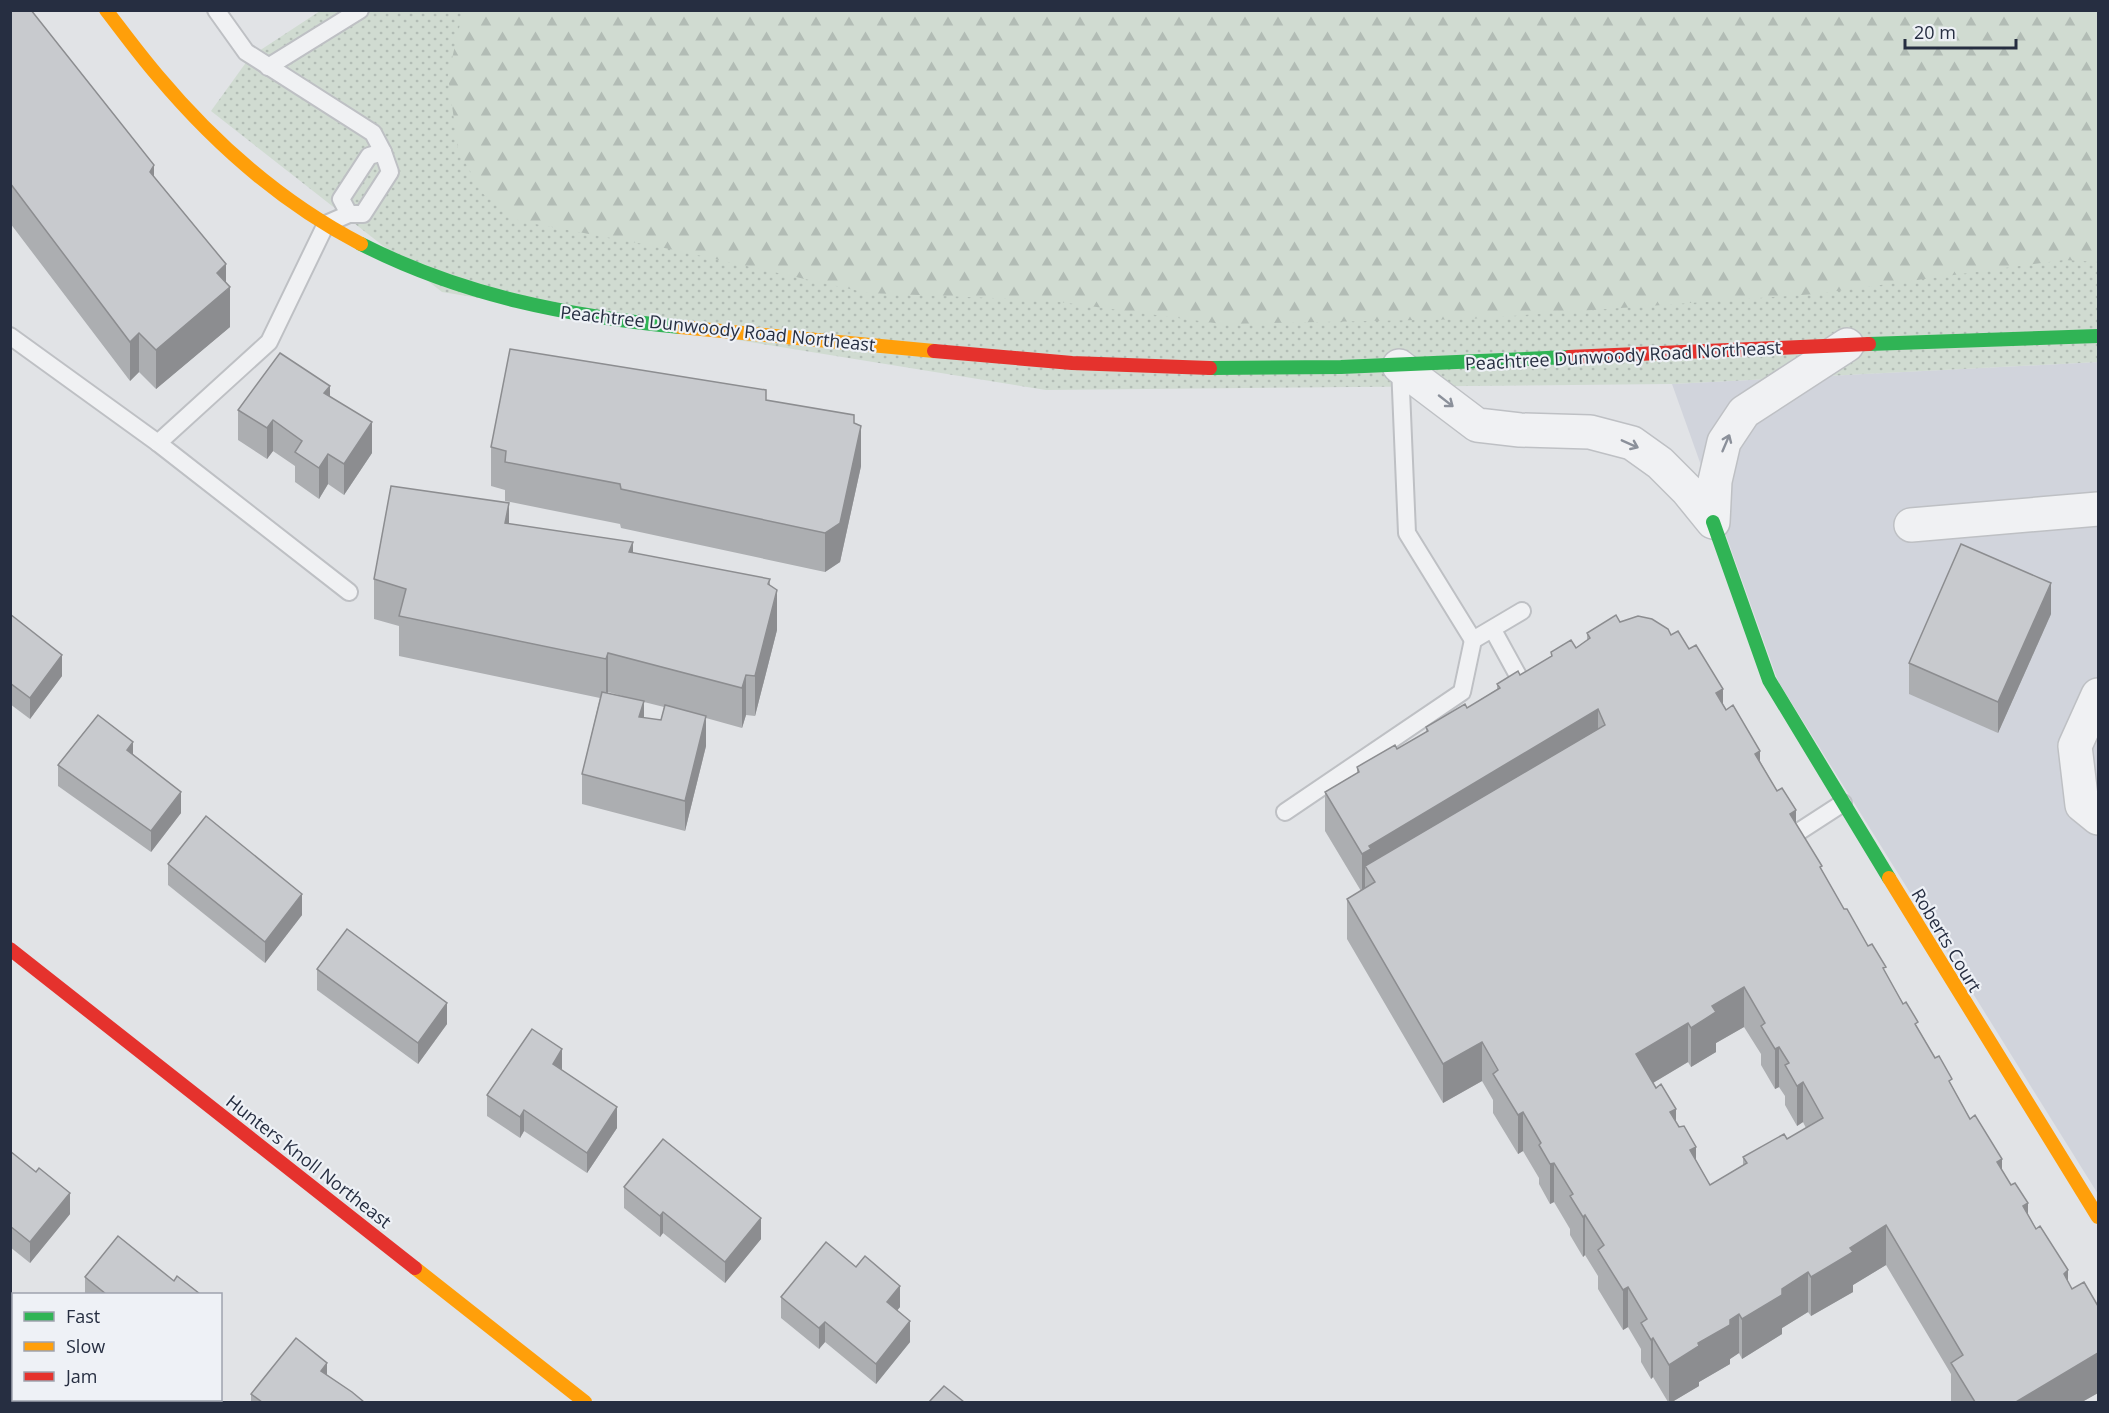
<svg xmlns="http://www.w3.org/2000/svg" width="2109" height="1413" viewBox="0 0 2109 1413" font-family="'Open Sans',sans-serif">
<defs>
<pattern id="grass-dots" width="8" height="8" patternUnits="userSpaceOnUse" patternTransform="scale(1.5)"><rect width="8" height="8" fill="#d0dbd1"/><path d="M2 2h.1M6 6h.1" fill="none" stroke="#b2bcb5" stroke-width="1.8" stroke-linecap="round"/></pattern>
<pattern id="forest-firs" width="22" height="20" patternUnits="userSpaceOnUse" patternTransform="scale(1.5)"><rect width="22" height="20" fill="#d0dbd1"/><path d="M5 1l3.5 6h-7zM16 11l3.5 6h-7z" fill="#b2bcb5"/></pattern>
</defs>
<rect width="100%" height="100%" fill="#e1e3e6"/>
<polygon fill="#d1d4dc" points="2098,362 2098,1194 1778,681 1672,384"/>
<polygon fill="url(#grass-dots)" points="320,11 1961,11 2098,132 2098,362 1671,384 1046,390 442,292 211,111 250,57"/>
<polygon fill="url(#forest-firs)" points="463,11 2098,11 2098,262 2064,260 1815,294 1469,319 1222,324 1045,300 868,293 670,249 519,221 482,193 458,149 448,76"/>
<g fill="none" stroke-linecap="round" stroke-linejoin="round">
<defs>
<g id="lane">
<polyline points="216,10 246,52 373,133 383,152"/>
<polyline points="268,67 360,10"/>
<polygon points="383,152 390,172 363,214 349,214 341,199 369,156"/>
<polyline points="349,214 326,224 269,342 158,443 349,592"/>
<polyline points="10,336 158,443"/>
<polyline points="1400,366 1407,533 1473,640 1522,611"/>
<polyline points="1493,630 1527,692"/>
<polyline points="1285,812 1462,692 1473,640"/>
<polyline points="1789,838 1843,803"/>
</g>
<g id="street">
<polyline points="1399,366 1477,425 1520,430 1590,432 1632,443 1660,463 1687,490 1713,522 1715,481 1724,442 1744,412 1847,345"/>
<polyline points="1911,525 2098,509"/>
<polyline points="2098,695 2075,746 2082,805 2098,818"/>
</g>
</defs>
<use href="#lane" stroke="#bec0c4" stroke-width="20"/>
<use href="#street" stroke="#bec0c4" stroke-width="36"/>
<use href="#lane" stroke="#f0f1f3" stroke-width="16"/>
<use href="#street" stroke="#f0f1f3" stroke-width="33"/>
<g stroke="#30b455" stroke-width="14">
<path d="M361,244C463,296 568,316 680,327"/>
<polyline points="1869,344 2098,336"/>
<polyline points="1210,368 1341,367 1569,357"/>
<polyline points="1713,522 1769,680 1889,878"/>
</g>
<g stroke="#ff9f0a" stroke-width="14">
<path d="M106,10C123,32 139,54 157,75C214,143 282,203 361,244"/>
<polyline points="680,327 934,351"/>
<polyline points="1889,878 2098,1217"/>
<polyline points="415,1268 585,1402"/>
</g>
<g stroke="#e5322d" stroke-width="14">
<polyline points="934,351 1072,363 1210,368"/>
<polyline points="1569,357 1869,344"/>
<polyline points="10,949 415,1268"/>
</g>
</g>
<g fill="#acaeb1" fill-rule="evenodd">
<polygon points="10,10 154,177 226,283 230,327 156,389 139,372 130,381 10,223"/>
<polygon points="330,397 372,453 344,495 328,484 319,499 295,482 295,466 273,451 267,459 238,440 238,410"/>
<polygon points="766,400 854,423 861,466 840,562 825,572 621,528 620,524 505,501 505,490 491,486 491,447"/>
<path d="M509,524L770,585L777,630L755,716L746,715L742,728L706,718V746L685,831L582,804V774L600,698L399,656V626L374,619V579ZM608,692L640,701L607,693ZM644,702L664,707L661,720L644,718Z"/>
<polygon points="10,614 62,676 30,719 10,704"/>
<polygon points="2051,614 1998,733 1909,694 1909,663"/>
<path d="M1620,622L1671,635L1723,704L1760,761L1844,909L1886,974L1952,1086L1970,1119L2002,1171L2068,1282L2098,1393L2082,1402H1951V1374L1886,1265L1853,1285V1292L1811,1316L1808,1312L1782,1328V1334L1742,1359L1739,1353L1730,1359V1364L1699,1382V1386L1672,1402H1668L1653,1377L1651,1379L1641,1362V1349L1628,1327L1623,1330L1598,1289V1276L1585,1255L1583,1257L1570,1235V1229L1554,1202L1550,1204L1539,1184V1178L1523,1151L1518,1154L1493,1113V1100L1482,1081L1443,1103L1347,939V899L1361,891L1325,831V792L1357,773V767L1397,749L1426,732V727L1467,708L1497,689V684L1520,675L1551,657V652L1576,648L1587,640V633ZM1744,1027L1761,1054V1065L1775,1089L1779,1087L1785,1096V1105L1797,1126L1803,1122L1806,1128L1787,1139L1743,1157V1165L1710,1185L1653,1083L1688,1062L1691,1067L1716,1052V1043Z"/>
<polygon points="133,754 181,813 151,852 58,786 58,765"/>
<polygon points="168,864 302,915 265,963 168,885"/>
<polygon points="317,969 447,1024 418,1064 317,990"/>
<polygon points="562,1070 617,1128 587,1173 524,1131 520,1138 487,1116 487,1095"/>
<polygon points="10,1151 70,1214 30,1263 10,1247"/>
<polygon points="624,1187 761,1239 725,1283 663,1233 660,1237 624,1208"/>
<polygon points="85,1277 174,1281 200,1294 85,1294"/>
<polygon points="781,1297 900,1307 897,1310 910,1342 876,1384 825,1342 819,1349 781,1318"/>
<polygon points="327,1375 364,1402 251,1402 251,1394"/>
</g>
<g fill="#8c8d90">
<polygon points="154,165 154,205 150,172"/>
<polygon points="226,264 226,291 230,287 230,327 156,389 156,350 217,273"/>
<polygon points="139,333 139,372 130,381 130,342"/>
<polygon points="330,386 330,417 324,393"/>
<polygon points="273,420 273,451 267,459 267,428"/>
<polygon points="372,422 372,453 344,495 344,464"/>
<polygon points="861,426 861,466 840,562 825,572 825,533"/>
<polygon points="328,454 328,484 319,499 319,468"/>
<polygon points="509,503 509,542 505,523"/>
<polygon points="633,542 633,581 629,552"/>
<polygon points="770,579 770,618 777,590 777,630 755,716 755,676"/>
<polygon points="2051,583 2051,614 1998,733 1998,702"/>
<polygon points="608,653 608,692 606,699 606,659"/>
<polygon points="62,655 62,676 30,719 30,698"/>
<polygon points="746,675 746,715 742,728 742,688"/>
<polygon points="1723,689 1723,729 1716,693"/>
<polygon points="644,701 644,732 639,717"/>
<polygon points="1598,709 1598,749 1365,866 1365,891 1362,893 1362,854 1369,846"/>
<polygon points="706,716 706,746 685,831 685,801"/>
<polygon points="133,742 133,763 127,750"/>
<polygon points="1760,751 1760,791 1755,754"/>
<polygon points="181,792 181,813 151,852 151,831"/>
<polygon points="1796,810 1796,849 1790,814"/>
<polygon points="302,894 302,915 265,963 265,942"/>
<polygon points="1744,987 1744,1027 1716,1043 1716,1052 1691,1067 1691,1028 1712,1006"/>
<polygon points="447,1003 447,1024 418,1064 418,1043"/>
<polygon points="1688,1023 1688,1062 1636,1093 1636,1054"/>
<polygon points="1482,1042 1482,1081 1443,1103 1443,1064"/>
<polygon points="1779,1047 1779,1087 1775,1089 1775,1049"/>
<polygon points="562,1049 562,1070 553,1064"/>
<polygon points="1803,1082 1803,1122 1797,1126 1797,1086"/>
<polygon points="617,1107 617,1128 587,1173 587,1153"/>
<polygon points="1676,1109 1676,1148 1670,1112"/>
<polygon points="524,1110 524,1131 520,1138 520,1117"/>
<polygon points="1523,1112 1523,1151 1518,1154 1518,1115"/>
<polygon points="1696,1147 1696,1186 1690,1150"/>
<polygon points="2002,1159 2002,1198 1997,1162"/>
<polygon points="1554,1163 1554,1202 1550,1204 1550,1164"/>
<polygon points="70,1193 70,1214 30,1263 30,1242"/>
<polygon points="2028,1203 2028,1243 2023,1206"/>
<polygon points="663,1212 663,1233 660,1237 660,1216"/>
<polygon points="1585,1215 1585,1255 1583,1257 1583,1217"/>
<polygon points="761,1218 761,1239 725,1283 725,1262"/>
<polygon points="1886,1225 1886,1265 1853,1285 1853,1292 1811,1316 1811,1277 1850,1248"/>
<polygon points="2068,1270 2068,1310 2064,1274"/>
<polygon points="1808,1272 1808,1312 1782,1328 1782,1334 1742,1359 1742,1319 1782,1289"/>
<polygon points="900,1286 900,1307 887,1323 887,1302"/>
<polygon points="1628,1287 1628,1327 1623,1330 1623,1290"/>
<polygon points="1739,1314 1739,1353 1730,1359 1730,1364 1699,1382 1699,1386 1672,1402 1669,1402 1669,1365"/>
<polygon points="910,1321 910,1342 876,1384 876,1364"/>
<polygon points="825,1322 825,1342 819,1349 819,1328"/>
<polygon points="1653,1338 1653,1377 1651,1379 1651,1340"/>
<polygon points="2098,1353 2098,1393 2082,1402 2016,1402"/>
<polygon points="327,1363 327,1384 321,1371"/>
</g>
<g fill="#c8cace" stroke="#8c8d90" stroke-width="1.5" fill-rule="evenodd">
<polygon points="10,10 31,10 154,165 150,172 226,264 217,273 230,287 156,350 139,333 130,342 10,183"/>
<polygon points="510,349 766,390 766,400 854,415 854,423 861,426 840,523 825,533 621,489 620,484 505,462 506,451 491,447"/>
<polygon points="280,353 330,386 324,393 372,422 344,464 328,454 319,468 295,452 302,441 273,420 267,428 238,410"/>
<polygon points="391,486 509,503 505,523 633,542 629,552 770,579 768,584 777,590 755,676 746,675 742,688 608,653 606,659 399,616 406,589 374,579"/>
<polygon points="1961,544 2051,583 1998,702 1909,663"/>
<polygon points="10,614 62,655 30,698 10,683"/>
<path d="M1616,615L1620,622L1638,616L1652,619L1668,629L1671,635L1678,631L1689,649L1696,645L1723,689L1716,693L1726,710L1733,705L1760,751L1755,754L1777,791L1782,788L1796,810L1790,814L1822,866L1820,867L1844,909H1847L1868,946L1872,944L1886,967L1883,968L1903,1004L1906,1002L1918,1022L1915,1024L1935,1058L1939,1056L1952,1079L1949,1081L1970,1119L1975,1115L2002,1159L1997,1162L2011,1185L2015,1183L2028,1203L2023,1206L2036,1229L2040,1226L2068,1270L2064,1274L2072,1289L2084,1282L2098,1306V1353L2016,1402H1975L1951,1363L1963,1355L1886,1225L1850,1248L1853,1252L1811,1277L1808,1272L1782,1289V1295L1742,1319L1739,1314L1730,1320V1325L1698,1343L1699,1346L1669,1365L1653,1338L1651,1340L1641,1323L1647,1319L1628,1287L1623,1290L1598,1250L1604,1245L1585,1215L1583,1217L1570,1196L1573,1194L1554,1163L1550,1164L1539,1145L1541,1143L1523,1112L1518,1115L1493,1074L1498,1070L1482,1042L1443,1064L1347,899L1375,882L1365,866L1605,725L1598,709L1369,846L1371,849L1362,854L1325,792L1359,772L1357,767L1395,745L1397,749L1428,731L1426,727L1465,704L1467,708L1500,688L1497,684L1518,671L1520,675L1552,656L1551,652L1571,640L1576,648L1590,638L1587,633ZM1744,987L1765,1023L1761,1026L1775,1049L1779,1047L1789,1063L1785,1065L1797,1086L1803,1082L1823,1118L1787,1139L1784,1134L1743,1157L1747,1163L1710,1185L1690,1150L1696,1147L1684,1126L1679,1127L1670,1112L1676,1109L1661,1084L1656,1088L1636,1054L1688,1023L1691,1028L1716,1012L1712,1006Z"/>
<polygon points="602,692 644,701 639,717 661,720 665,705 706,716 685,801 582,774"/>
<polygon points="98,715 133,742 127,750 181,792 151,831 58,765"/>
<polygon points="206,816 302,894 265,942 168,864"/>
<polygon points="347,929 447,1003 418,1043 317,969"/>
<polygon points="532,1029 562,1049 553,1064 617,1107 587,1153 524,1110 520,1117 487,1095"/>
<polygon points="663,1139 761,1218 725,1262 663,1212 660,1216 624,1187"/>
<polygon points="10,1151 36,1172 39,1168 70,1193 30,1242 10,1226"/>
<polygon points="118,1236 174,1281 177,1276 200,1294 106,1294 85,1277"/>
<polygon points="826,1242 856,1267 865,1256 900,1286 887,1302 910,1321 876,1364 825,1322 819,1328 781,1297"/>
<polygon points="296,1338 327,1363 321,1371 352,1392 364,1402 262,1402 251,1394"/>
<polygon points="944,1386 964,1402 929,1402"/>
</g>
<defs><path id="oneway-shaft" d="M-6 0H5M1.5-3L5.5 0L1.5 3" fill="none" stroke-width="1.6" stroke-linecap="round" stroke-linejoin="round" transform="scale(1.5)"/></defs>
<g stroke="#8b909a">
<use href="#oneway-shaft" transform="translate(1446 401) rotate(38)"/>
<use href="#oneway-shaft" transform="translate(1726 443) rotate(-67)"/>
<use href="#oneway-shaft" transform="translate(1630 444) rotate(24)"/>
</g>
<g text-anchor="middle" dominant-baseline="central" stroke-width="4.5" stroke-linejoin="round" paint-order="stroke">
<g font-size="18" fill="#262e41" stroke="#eef1f6">
<text transform="translate(718 328) rotate(6)">Peachtree Dunwoody Road Northeast</text>
<text transform="translate(1623 355) rotate(-3)">Peachtree Dunwoody Road Northeast</text>
<text transform="translate(1947 940) rotate(59)">Roberts Court</text>
<text transform="translate(309 1161) rotate(38)">Hunters Knoll Northeast</text>
</g>
</g>
<rect width="2109" height="1413" fill="none" stroke="#262e41" stroke-width="24"/>
<rect x="12" y="1293" width="210" height="108" fill="#eef1f6" stroke="#9ea3ae" stroke-width="1.5"/>
<rect x="24" y="1312" width="30" height="9" fill="#30b455" stroke="#9ea3ae" stroke-width="1.5"/>
<text x="66" y="1323" font-size="18" fill="#262e41">Fast</text>
<rect x="24" y="1342" width="30" height="9" fill="#ff9f0a" stroke="#9ea3ae" stroke-width="1.5"/>
<text x="66" y="1353" font-size="18" fill="#262e41">Slow</text>
<rect x="24" y="1372" width="30" height="9" fill="#e5322d" stroke="#9ea3ae" stroke-width="1.5"/>
<text x="66" y="1383" font-size="18" fill="#262e41">Jam</text>
<path d="M1905 39v9h111v-9" fill="none" stroke="#262e41" stroke-width="3"/>
<text x="1914" y="39" font-size="18" fill="#262e41" stroke="#eef1f6" stroke-width="4.5" paint-order="stroke">20 m</text>
</svg>
